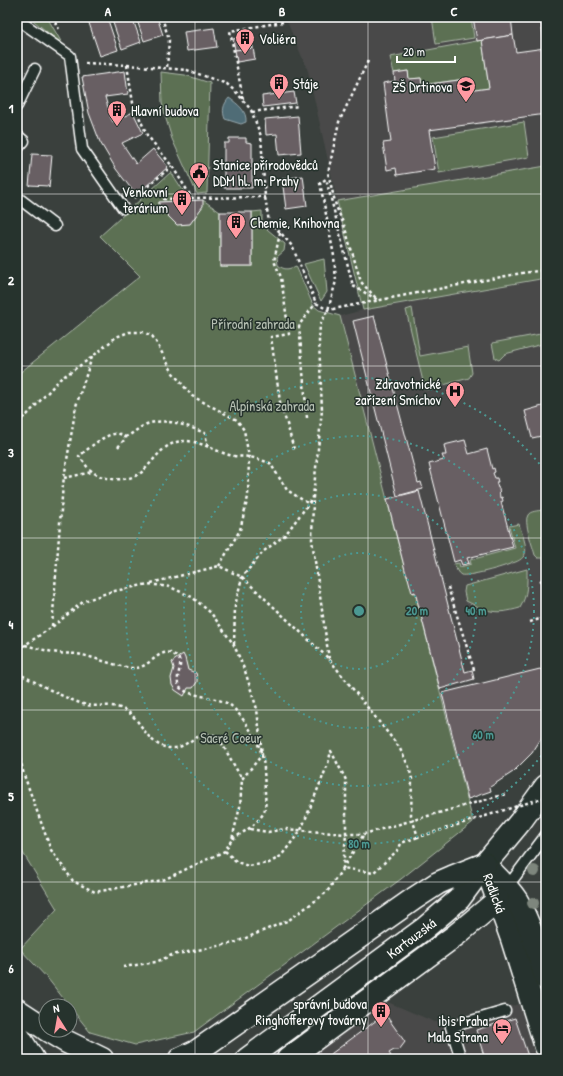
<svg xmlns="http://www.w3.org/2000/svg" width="563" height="1076" viewBox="0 0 563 1076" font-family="'Patrick Hand',sans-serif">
<rect width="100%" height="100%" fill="#3a403d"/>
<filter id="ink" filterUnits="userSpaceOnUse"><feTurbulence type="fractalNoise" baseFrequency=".025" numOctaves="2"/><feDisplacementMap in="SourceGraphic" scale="8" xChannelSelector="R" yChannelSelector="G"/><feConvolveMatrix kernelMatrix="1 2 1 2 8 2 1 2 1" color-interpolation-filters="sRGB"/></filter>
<g filter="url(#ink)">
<g fill="#484948">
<polygon points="285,17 546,17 546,166 337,201 308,71"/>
<polygon points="546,278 546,669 541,670 540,669 442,693 415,592 406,574 340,316 363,310"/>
<polygon points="383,1000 435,1022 519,1004 536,1059 313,1059 310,1053"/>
</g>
<g fill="#5b7053" stroke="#adb8a9">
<polygon points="29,17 47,17 63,45"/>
<polygon points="432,17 471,17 474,38 436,44"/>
<polygon points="482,40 489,88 468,91 465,79 422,85 421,78 409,79 408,71 394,73 390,57"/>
<polygon points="161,72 185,75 210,83 207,193 197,194 172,139 166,119 162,103"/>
<polygon points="524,122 529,157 439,173 433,137"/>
<polygon points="546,166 546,278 363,310 337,201"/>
<path d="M171,172L190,201L159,202V207L177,225L203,200L220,212V266H252V212L262,211V225L285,244L284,251L277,257L278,265C285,271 289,269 296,266L313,305L319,310L340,316L406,574L415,592L473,822L401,879L194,1032L135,1045L90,1032L48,979L20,949L57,909L17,843V375L140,276L100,236Z"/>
<polygon points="324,259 327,292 321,301 304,264"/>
<polygon points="412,308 420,356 468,347 472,373 469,378 425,390 406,310"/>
<polygon points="546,333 546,343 505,354 499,360 495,358 492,343"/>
<path d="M542,510L546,524V558H538L535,555C533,547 523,521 528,515C530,511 538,511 542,510Z"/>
<path d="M519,524C521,532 528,546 525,554C523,559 517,562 512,563C505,567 467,577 461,575C457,573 456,568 454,564L459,563L460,567L471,564L470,560L515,548L509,526Z"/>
<path d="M527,569C527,584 528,594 520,608C495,615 489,612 466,601L464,592L465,586Z"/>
</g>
<path fill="#506c76" stroke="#96a7ad" d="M229,98C238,104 247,111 246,122L241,124L225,119C222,111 223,105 229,98Z"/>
<g fill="#685e63" stroke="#fff">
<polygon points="87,17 107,17 118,50 100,56"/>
<polygon points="111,17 132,17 141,42 122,49"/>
<polygon points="136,17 157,17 163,35 144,41"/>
<polygon points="473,17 511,17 513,35 477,41"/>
<polygon points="540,17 546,17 546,29 542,29"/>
<polygon points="214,28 217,47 187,51 184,32"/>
<polygon points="542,29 546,29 546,114 429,130 435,169 397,175 396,168 387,170 383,143 391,142 383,83 395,81 394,73 408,71 409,79 421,78 422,85 466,79 468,91 489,88 482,40 513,35 516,52 545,48"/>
<polygon points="251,36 253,48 235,50 233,39"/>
<polygon points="253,48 255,59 237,62 235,50"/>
<polygon points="125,71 128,94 105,97 111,118 113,122 133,112 143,133 122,143 136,164 153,149 168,167 136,195 116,169 100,142 89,113 82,77"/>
<polygon points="294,92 296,103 263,107 262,96"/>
<polygon points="298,116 301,153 279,155 277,134 266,135 265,119"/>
<polygon points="229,138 246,138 246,142 252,143 252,188 224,188 224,143 229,143"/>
<polygon points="32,154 52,155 49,188 48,186 30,185 29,186"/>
<polygon points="303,176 307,206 286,209 282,179"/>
<polygon points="203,200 203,206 190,224 177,225 159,207 159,202"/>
<rect x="220" y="212" width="32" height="54"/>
<polygon points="374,316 418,483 421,482 423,489 397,496 353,321"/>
<polygon points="546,405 546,435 532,438 525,411"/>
<polygon points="465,440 469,454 487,449 492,469 494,468 495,472 493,473 495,478 497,478 498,482 496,482 498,488 499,488 500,498 502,497 503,501 501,502 513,547 467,558 469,563 462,565 460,560 454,562 429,464 444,460 442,455 446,455 444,445"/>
<polygon points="419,491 465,672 472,670 474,679 440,689 415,592 412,593 407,574 406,574 387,499"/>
<polygon points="183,654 185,658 188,670 196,673 197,677 197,682 193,688 188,688 184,696 175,690 172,685 171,678 174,668 172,662"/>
<polygon points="540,669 541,670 546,669 546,731 532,753 513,772 490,787 491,791 468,799 442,693"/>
<polygon points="385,1014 405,1042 399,1050 394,1050 389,1053 391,1056 389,1057 390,1058 324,1059"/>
<polygon points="515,1018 529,1059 485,1059 476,1030"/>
</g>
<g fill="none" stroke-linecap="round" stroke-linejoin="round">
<defs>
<g id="lane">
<polyline points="17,19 70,56 82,149 123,208"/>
<polyline points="17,106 35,69"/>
<polyline points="17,135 24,141 17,149"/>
<polyline points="17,197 55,226"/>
<polyline points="505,890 546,835"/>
<polyline points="461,1059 451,1027 505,1011"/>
</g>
<polyline id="secondary" points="485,864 520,822 546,786"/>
<g id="primary">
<polyline points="485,864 512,939 546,1047"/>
<path d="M491,871C501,881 510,890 517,901C531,925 538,953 546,979"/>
<polyline points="247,1059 425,928 459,899 485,864"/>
</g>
<g id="highway">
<polyline points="17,1010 46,1029"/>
<polyline points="47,1030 67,1042 102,1059"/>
<polyline points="17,1034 33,1059"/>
<polyline points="180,1059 197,1051 415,898 438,883 452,877 485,864"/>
<polyline points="288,1059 456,935 498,900"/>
</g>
</defs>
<use href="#lane" stroke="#fff" stroke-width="13"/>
<use href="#secondary" stroke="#fff" stroke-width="25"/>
<use href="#primary" stroke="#fff" stroke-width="25"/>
<use href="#highway" stroke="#fff" stroke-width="25"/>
<g stroke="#fff" stroke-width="2.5" stroke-dasharray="3 3" stroke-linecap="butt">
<polyline points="52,17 59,29"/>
<polyline points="162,17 169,40 167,68"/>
<polyline points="368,61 339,122 328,173 336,206 344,225 361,282 376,298"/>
<polyline points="85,63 127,65 187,70 227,84 238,94 251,110 261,136 265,197 269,222 280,232 292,246 316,303 328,310 522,273 546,270"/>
<polyline points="127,65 133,103 147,135 172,166 192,198 265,197"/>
<polyline points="243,99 230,31 283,22"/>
<polyline points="252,112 299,106"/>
<polyline points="134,198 172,166"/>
<polyline points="163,199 192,198"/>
<path d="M280,233L274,261L281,277L289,334L271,337L281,409C288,422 290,438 295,452"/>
<polyline points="307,418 299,325 316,303"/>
<polyline points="17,422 27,415 60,379 91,358"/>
<path d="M125,437C133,434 139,427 147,424C167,417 187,426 205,433L208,447"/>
<path d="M118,447L126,438C114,424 90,448 79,456C83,461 87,468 93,472C105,482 133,482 144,470C156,458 165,441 185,441C202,441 217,453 234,456C239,457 244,456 249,457C256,458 263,461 270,463L287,490L309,504"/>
<polyline points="64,478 92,472"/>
<polyline points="540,580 546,584"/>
<polyline points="151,583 219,566 242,577 329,659 399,747 409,767 412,779 411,815 418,837 422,836"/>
<polyline points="448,587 475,673"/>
<polyline points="530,622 546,617"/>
<polyline points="52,626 63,484 76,406 92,357 116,337 129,332 143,332 152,336 155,340 173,373 192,396 237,420 244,430 249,457 248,497 240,530 219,566"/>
<polyline points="234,644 235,606 242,577 264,551 285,535 313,498"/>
<path d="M25,645C36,648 47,651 58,653C66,654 75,653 82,655C97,658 123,669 136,668C151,667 161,644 176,656C186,663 174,675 179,687C192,698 214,695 230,705C241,713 260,743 262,756C265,767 264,779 265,790C265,798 267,807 263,814C255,826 244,832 232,839"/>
<polyline points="17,649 25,645 52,627 84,601 110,592 148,584 170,587 192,597 211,613 234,645 245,671 257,709 262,755 242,779 240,807 232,839 225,851 163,880 95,892 73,881 51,850 24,775 17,746"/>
<polyline points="329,659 312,540 313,497 322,410 319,341 320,325 328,310 336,281 334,256 320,183 326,179 353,286 378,300"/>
<path d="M17,673C38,683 61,697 83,704C98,709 111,701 128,712C144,723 148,749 174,748C186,747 194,736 205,734C208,734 211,735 214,735L221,742L242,779"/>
<polyline points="250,829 268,832 286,829 346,834 364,834 506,794"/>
<polyline points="225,851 237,862 248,866 269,863 281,856 301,830 328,764 331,751 346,780 346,834 343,868 364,834"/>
<polyline points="123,967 156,962 172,955 234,943 289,920 327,892 343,868 373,873 399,849 401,843 418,837"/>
</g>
<use href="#lane" stroke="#26332d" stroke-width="10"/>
<use href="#secondary" stroke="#26332d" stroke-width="22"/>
<use href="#primary" stroke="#26332d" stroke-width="22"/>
<use href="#highway" stroke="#26332d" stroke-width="22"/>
<polyline stroke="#fff" stroke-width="2.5" stroke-dasharray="3 3" stroke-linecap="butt" points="422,836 546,797"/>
</g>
<g fill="#7e867d">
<circle cx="534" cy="871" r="6"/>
<circle cx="533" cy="903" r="6"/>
</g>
</g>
<path fill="none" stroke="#fff" stroke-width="1" stroke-opacity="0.55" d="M195,17V1059M368,17V1059M17,194H546M17,366H546M17,538H546M17,710H546M17,882H546"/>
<g fill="none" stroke="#4b9892" stroke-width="2" stroke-dasharray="2 4">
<circle cx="359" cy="611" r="58"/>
<circle cx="359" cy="611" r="117"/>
<circle cx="359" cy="611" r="175"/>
<path d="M545 751A233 233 0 1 1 545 471"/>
</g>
<defs>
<symbol id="building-pin" viewBox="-11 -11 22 30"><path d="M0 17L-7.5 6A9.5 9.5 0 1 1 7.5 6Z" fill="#ff9aa2" stroke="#26332d"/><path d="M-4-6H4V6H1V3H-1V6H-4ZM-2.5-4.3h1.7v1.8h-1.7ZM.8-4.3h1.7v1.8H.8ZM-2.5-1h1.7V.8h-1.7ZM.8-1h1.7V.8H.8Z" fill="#111"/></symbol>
<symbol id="school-pin" viewBox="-11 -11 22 30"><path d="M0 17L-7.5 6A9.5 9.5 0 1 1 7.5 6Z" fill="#ff9aa2" stroke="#26332d"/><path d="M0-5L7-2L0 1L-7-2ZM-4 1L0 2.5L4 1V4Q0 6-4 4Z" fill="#111"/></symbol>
<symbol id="civic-pin" viewBox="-11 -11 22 30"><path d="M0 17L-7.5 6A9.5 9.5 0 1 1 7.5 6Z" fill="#ff9aa2" stroke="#26332d"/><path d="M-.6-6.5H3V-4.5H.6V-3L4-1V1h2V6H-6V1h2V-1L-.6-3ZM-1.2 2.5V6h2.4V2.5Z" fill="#111"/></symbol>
<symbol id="hospital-pin" viewBox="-11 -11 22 30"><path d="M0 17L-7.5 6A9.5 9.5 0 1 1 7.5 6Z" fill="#ff9aa2" stroke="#26332d"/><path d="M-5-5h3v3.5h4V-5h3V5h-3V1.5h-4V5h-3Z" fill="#111"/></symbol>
<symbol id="hotel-pin" viewBox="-11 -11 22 30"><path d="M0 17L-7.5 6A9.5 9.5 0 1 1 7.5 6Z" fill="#ff9aa2" stroke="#26332d"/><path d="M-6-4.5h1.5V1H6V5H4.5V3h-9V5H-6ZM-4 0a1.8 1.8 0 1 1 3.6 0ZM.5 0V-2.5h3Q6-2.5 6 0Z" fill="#111"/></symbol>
</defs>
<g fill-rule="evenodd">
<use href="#building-pin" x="234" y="27" width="22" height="30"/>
<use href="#building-pin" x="268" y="72" width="22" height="30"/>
<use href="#school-pin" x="455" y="75" width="22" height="30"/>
<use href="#building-pin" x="106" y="99" width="22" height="30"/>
<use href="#civic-pin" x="188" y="161" width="22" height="30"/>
<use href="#building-pin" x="171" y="188" width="22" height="30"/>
<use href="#building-pin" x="225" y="211" width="22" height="30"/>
<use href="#hospital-pin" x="444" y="380" width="22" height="30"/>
<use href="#building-pin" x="370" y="1000" width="22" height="30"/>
<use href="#hotel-pin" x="491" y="1017" width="22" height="30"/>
</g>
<g text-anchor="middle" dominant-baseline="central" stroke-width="3" stroke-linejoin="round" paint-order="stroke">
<g font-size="14" fill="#fff" stroke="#26332d" text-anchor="start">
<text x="259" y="38">Voliéra</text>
<text x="293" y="83">Stáje</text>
<text x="452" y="86" text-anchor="end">ZŠ Drtinova</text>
<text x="131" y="110">Hlavní budova</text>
<text x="213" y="164">Stanice přírodovědců<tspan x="213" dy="16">DDM hl. m. Prahy</tspan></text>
<text x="168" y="191" text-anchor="end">Venkovní<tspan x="168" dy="16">terárium</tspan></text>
<text x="250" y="222">Chemie, Knihovna</text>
<text x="441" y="383" text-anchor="end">Zdravotnické<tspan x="441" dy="16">zařízení Smíchov</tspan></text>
<text x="367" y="1003" text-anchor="end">správní budova<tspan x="367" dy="16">Ringhofferovy továrny</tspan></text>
<text x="488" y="1020" text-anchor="end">ibis Praha<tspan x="488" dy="16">Mala Strana</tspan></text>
</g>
<g font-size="14" fill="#b5bfb2" stroke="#26332d">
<text x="253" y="323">Přírodní zahrada</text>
<text x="272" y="405">Alpínská zahrada</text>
<text x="231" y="737">Sacré Coeur</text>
</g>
<g font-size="14" fill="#fff" stroke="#26332d">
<text transform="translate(495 893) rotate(70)">Radlická</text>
<text transform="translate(411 938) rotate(-37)">Kartouzská</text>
</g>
</g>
<circle cx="359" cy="611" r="6" fill="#4b9892" stroke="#26332d" stroke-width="2"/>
<g font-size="12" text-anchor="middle" font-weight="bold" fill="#4b9892" stroke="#26332d" stroke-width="3" stroke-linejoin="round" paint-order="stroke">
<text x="417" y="615">20 m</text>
<text x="476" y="615">40 m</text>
<text x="483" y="739">60 m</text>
<text x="359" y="848">80 m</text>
</g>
<rect width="563" height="1076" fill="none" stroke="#26332d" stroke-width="44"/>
<g transform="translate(58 1018) rotate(349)"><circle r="19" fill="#26332d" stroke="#7d8581"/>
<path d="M0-3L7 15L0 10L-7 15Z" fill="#ff9aa2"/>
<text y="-6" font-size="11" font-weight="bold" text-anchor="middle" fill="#ffffff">N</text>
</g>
<path d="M397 56v6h58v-6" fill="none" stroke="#ffffff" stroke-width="2"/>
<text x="403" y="56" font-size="12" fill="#ffffff" stroke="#26332d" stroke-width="3" paint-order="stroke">20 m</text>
<rect x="22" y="22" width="519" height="1032" fill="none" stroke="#fff" stroke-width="1.5"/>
<g font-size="13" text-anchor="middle" font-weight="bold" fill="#fff">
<text x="108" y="16">A</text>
<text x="282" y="16">B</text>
<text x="454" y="16">C</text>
<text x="11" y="113">1</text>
<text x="11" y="285">2</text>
<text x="11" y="457">3</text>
<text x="11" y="629">4</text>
<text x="11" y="801">5</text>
<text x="11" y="973">6</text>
</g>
</svg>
